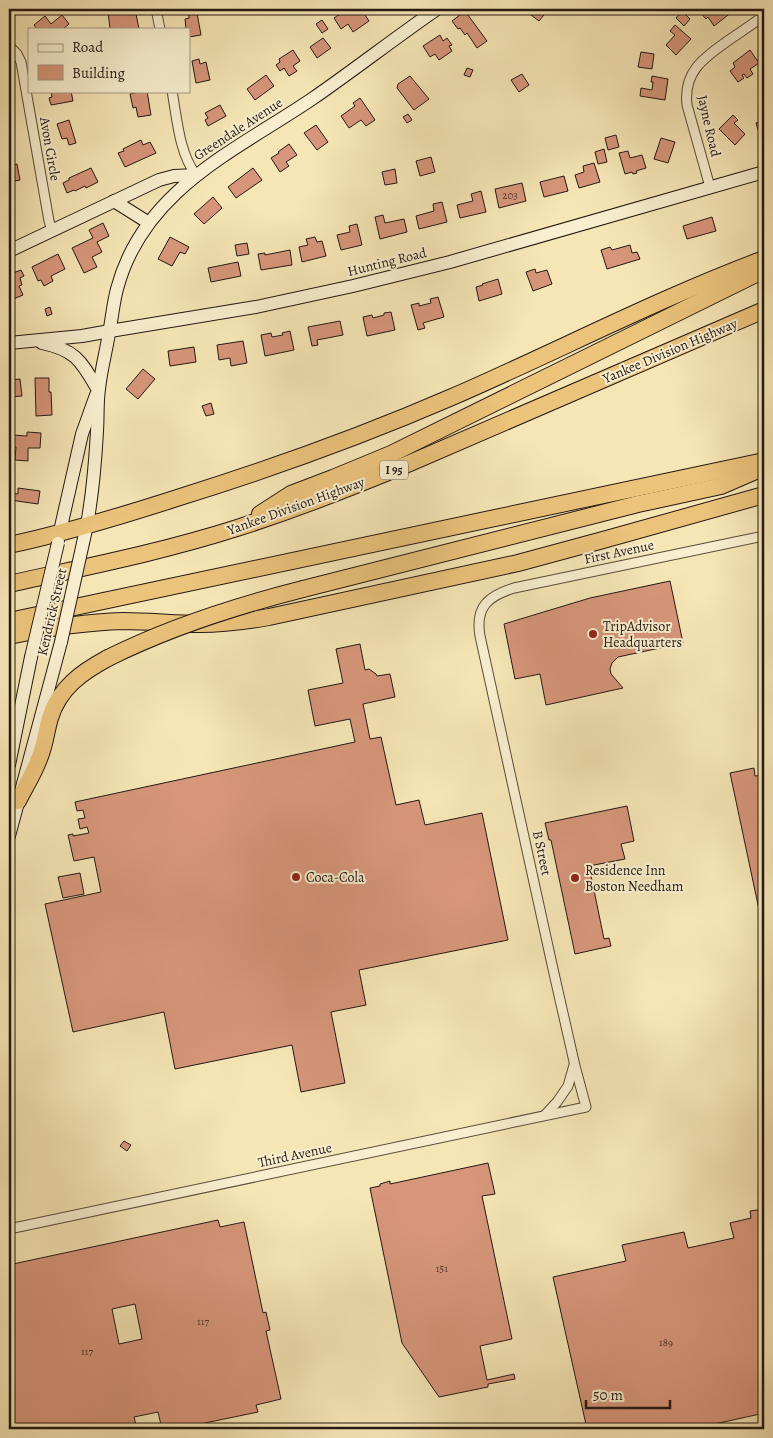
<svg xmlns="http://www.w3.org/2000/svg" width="773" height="1438" viewBox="0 0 773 1438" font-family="Alegreya,serif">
<rect width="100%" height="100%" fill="#f6e6b6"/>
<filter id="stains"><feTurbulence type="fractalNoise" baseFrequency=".004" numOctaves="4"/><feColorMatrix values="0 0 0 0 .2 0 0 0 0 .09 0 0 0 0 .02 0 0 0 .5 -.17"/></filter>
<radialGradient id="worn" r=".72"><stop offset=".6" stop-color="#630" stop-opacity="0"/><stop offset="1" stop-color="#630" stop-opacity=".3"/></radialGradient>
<g fill="#d7967b" stroke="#231811" fill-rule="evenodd">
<polygon points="9,9 16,9 16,15 9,16"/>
<polygon points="130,9 135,9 139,29 110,29 108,12"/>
<polygon points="347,9 352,9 355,13 361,9 369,21 353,32 348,24 341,29 334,18"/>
<polygon points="523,9 546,9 548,10 539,21"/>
<polygon points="697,9 730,9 732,12 714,26 708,17 706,19"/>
<polygon points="465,11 487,41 477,48 467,33 465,35 460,28 458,29 452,21"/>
<polygon points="682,11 690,19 684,26 676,18"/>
<polygon points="197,13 201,35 189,37 189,29 186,29 185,19 189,18 189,15"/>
<polygon points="62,15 69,24 63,29 37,29 34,25 45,16 51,24"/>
<polygon points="322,20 328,29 322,33 316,24"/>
<polygon points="675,25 691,39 676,55 666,45 675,35 670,31"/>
<polygon points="440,35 443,41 447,38 452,45 449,46 452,51 439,60 435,54 430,57 423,46"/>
<polygon points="323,38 331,48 317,58 310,47"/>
<polygon points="293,50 300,61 293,66 297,71 289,76 284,68 280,71 276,65 280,62 279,59"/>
<polygon points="750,50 759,63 750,69 753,74 747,78 744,74 742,75 744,78 738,82 730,71 735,67 733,63"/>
<polygon points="641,52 654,54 652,69 638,67"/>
<polygon points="199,59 200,64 206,62 210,80 196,83 192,61"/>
<polygon points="467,68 473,70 470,77 464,75"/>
<polygon points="522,74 529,85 519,92 511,80"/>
<polygon points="266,75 274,86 255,100 247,89"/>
<polygon points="410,76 429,99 414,110 397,88 398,84"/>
<polygon points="652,76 668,79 665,100 640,96 641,88 652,90 653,82 651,82"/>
<polygon points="51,91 71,91 73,101 51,105 49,98 52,97"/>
<polygon points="143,91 147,91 151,115 138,117 136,107 133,108 130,94"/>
<polygon points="360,98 375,120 366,126 361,120 349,128 341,116 355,106 353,103"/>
<polygon points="220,105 226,116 208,126 205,120 208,118 205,113"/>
<polygon points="408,114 412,120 407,123 403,117"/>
<polygon points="733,115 738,120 734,123 745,134 735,145 719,129"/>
<polygon points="9,117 11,137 9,138"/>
<polygon points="69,120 76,143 69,145 67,138 62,139 57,124"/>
<polygon points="764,120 764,134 760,136 756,123"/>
<polygon points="316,125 328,142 317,150 304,133"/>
<polygon points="616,135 619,147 608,150 605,138"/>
<polygon points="661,138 675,142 668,163 654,159"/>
<polygon points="141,140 143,145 150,142 156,153 125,167 118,153 124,151 123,149"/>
<polygon points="289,144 297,155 286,162 289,166 280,172 271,158 279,153 278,152"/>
<polygon points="604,149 607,162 598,164 595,152"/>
<polygon points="628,151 630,158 642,155 646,168 636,171 637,173 633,174 632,172 625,174 619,153"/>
<polygon points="431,157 435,172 420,176 416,161"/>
<polygon points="9,158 11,158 12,165 17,164 20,180 9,182"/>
<polygon points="594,163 600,182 579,188 575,175 584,172 583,166"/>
<polygon points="91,168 98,182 86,188 85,186 75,191 74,190 67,193 63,183 69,180 69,178"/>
<polygon points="253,168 262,180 236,198 228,187"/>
<polygon points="395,169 397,183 385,185 382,172"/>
<polygon points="564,176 568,191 544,197 540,182"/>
<polygon points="522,183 526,201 499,208 495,189"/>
<polygon points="481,191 486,212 460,218 457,205 473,201 471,194"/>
<polygon points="213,197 222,208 204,224 194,214"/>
<polygon points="12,198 14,210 12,211 14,222 9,223 9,199"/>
<polygon points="442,202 447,222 419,229 416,216 434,211 433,204"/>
<polygon points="383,215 385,223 404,219 407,232 380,239 375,217"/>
<polygon points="712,217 716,231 687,239 683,226"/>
<polygon points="103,223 109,236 97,242 102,252 92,257 97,267 84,273 72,248 93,238 89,230"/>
<polygon points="357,224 362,245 341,250 337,235 350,232 349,226"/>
<polygon points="170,237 189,247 185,254 180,252 172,266 158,259"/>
<polygon points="315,237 317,242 322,241 326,256 302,262 299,247 308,245 306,239"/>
<polygon points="247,243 249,254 237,256 235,245"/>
<polygon points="630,245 632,253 637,252 640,259 607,269 601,250 610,247 612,250"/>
<polygon points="290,250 292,265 261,270 258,254 265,253 265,255"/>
<polygon points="58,254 65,269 51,276 53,281 44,286 41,280 38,281 32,267"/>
<polygon points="238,262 241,276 211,282 208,268"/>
<polygon points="535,269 536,273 547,270 552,284 533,291 526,272"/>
<polygon points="21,270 24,276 20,278 22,285 19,286 23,295 11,300 9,296 9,273 13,271 13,273"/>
<polygon points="498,279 502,294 479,301 476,287 483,285 482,284"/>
<polygon points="438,297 444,317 423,323 425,328 418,330 411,305 419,303 419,306 431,303 430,299"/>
<polygon points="50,307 52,314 47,316 45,309"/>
<polygon points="391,312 395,330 367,336 363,317 372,315 373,318 384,315 384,313"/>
<polygon points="340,321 343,335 317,340 318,345 312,346 308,327"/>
<polygon points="290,331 294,350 265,356 261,335 271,333 272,337 283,335 282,333"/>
<polygon points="243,341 247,363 231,366 230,358 219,360 217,345"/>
<polygon points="194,347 196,362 170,366 168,351"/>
<polygon points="143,369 155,379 138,399 126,389"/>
<polygon points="35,378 49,378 49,392 51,392 52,415 36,416"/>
<polygon points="20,379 22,396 9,397 9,380"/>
<polygon points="211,403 214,414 206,416 202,406"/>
<polygon points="27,432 41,433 40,448 28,448 28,461 15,460 16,447 12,446 13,435 27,436"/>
<polygon points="18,488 40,491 38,504 10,500 11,493 18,494"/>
<polygon points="670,581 683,643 618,657 612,663 610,669 611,674 623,688 546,705 540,674 515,679 504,624 590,598"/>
<polygon points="360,644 365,670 369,669 376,674 377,676 390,674 395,697 363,704 370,739 381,737 396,805 419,800 425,825 482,813 508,940 359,970 366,1005 331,1012 345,1083 301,1092 292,1045 175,1069 164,1012 73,1032 45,904 101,892 94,857 74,861 68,835 73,834 73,836 89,833 87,827 80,829 78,819 85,818 83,810 77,811 75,802 355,742 350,719 315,726 308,690 343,683 336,649"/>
<polygon points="754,768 755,776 764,775 764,933 730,773"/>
<polygon points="627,806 634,841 621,844 625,859 589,866 604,939 609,938 611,946 575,954 551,840 549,840 545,823"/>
<polygon points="80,873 84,894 63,898 58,877"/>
<polygon points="124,1141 131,1145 127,1151 120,1146"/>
<polygon points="488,1163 495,1194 482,1196 512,1339 480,1346 487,1380 514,1374 515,1379 488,1384 488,1387 439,1397 402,1343 370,1188 380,1186 380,1184 390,1181 390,1184"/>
<polygon points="764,1209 764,1407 759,1408 760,1414 692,1429 587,1429 553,1277 626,1261 622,1245 684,1232 688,1248 734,1238 730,1223 751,1218 750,1211"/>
<path d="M218,1220L220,1227L244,1222L263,1313L266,1312L270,1330L266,1331L281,1399L256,1405L258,1412L176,1429H162L158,1412L134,1417L137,1429H9V1266H14L13,1264ZM135,1304L142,1339L119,1344L112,1309Z"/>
</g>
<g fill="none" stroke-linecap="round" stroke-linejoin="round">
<defs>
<g id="street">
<polyline points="156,9 160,29"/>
<polyline points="9,46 17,54 21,62 49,221 52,231"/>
<path d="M172,91C177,118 179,153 196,175"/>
<path d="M710,187L687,105C683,71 705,57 729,40C741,32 752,24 764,16"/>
<polyline points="545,1115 557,1102 568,1086 574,1065"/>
<path d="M9,1229L586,1107L575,1066L553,969L480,636C475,607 488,596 514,588L764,536"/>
</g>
<g id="secondary">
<polyline points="114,201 149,223"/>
<polyline points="9,251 159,180 174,176 196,175"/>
<polyline points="9,343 82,336 110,331 256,307 353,286 450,262 764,172"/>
<path d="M42,343C77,350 82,363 98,390"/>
<polyline points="58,540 82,434 96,395"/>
<path d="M83,543C92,506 95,468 97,431C98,417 97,402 99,389C101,370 106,352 109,333C112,319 113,304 117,289C143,190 235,151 312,99C354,70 395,38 437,9"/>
<polyline points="9,765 31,657"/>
<polyline points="9,836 61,642"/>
</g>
<g id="highway">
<polyline points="260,514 291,494 333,478 391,454 760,272"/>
<path d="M9,545C66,533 121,516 177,498C270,469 362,436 452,397C556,352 657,299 764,259"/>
<path d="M9,584C85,567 162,552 237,528C296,509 353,487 410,463L764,310"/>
<polyline points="303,589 638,504 721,486 758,470"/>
<polyline points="9,621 764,461"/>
<path d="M9,636C47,628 84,622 123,621C149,621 175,624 200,624C224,624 246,621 269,617L518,563L603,540L764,495"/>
<path d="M18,801C25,787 34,773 39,759C45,746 46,731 50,718C59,688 82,672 108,658"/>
</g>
</defs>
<use href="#street" stroke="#584c3a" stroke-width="11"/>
<use href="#secondary" stroke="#231811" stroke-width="14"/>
<use href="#highway" stroke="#231811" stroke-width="18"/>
<use href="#street" stroke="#f9efd0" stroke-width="9"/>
<use href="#secondary" stroke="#f9efd0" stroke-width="12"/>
<use href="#highway" stroke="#ebc37b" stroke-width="16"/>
<defs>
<g id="secondary-bridge">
<polyline points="61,642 83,543"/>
<polyline points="31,657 58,543"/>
</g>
<path id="highway-bridge" d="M108,658C170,627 236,606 303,589"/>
</defs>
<use href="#secondary-bridge" stroke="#231811" stroke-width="14" stroke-linecap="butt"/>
<use href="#highway-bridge" stroke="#231811" stroke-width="18" stroke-linecap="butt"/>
<use href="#secondary-bridge" stroke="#f9efd0" stroke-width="12"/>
<use href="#highway-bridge" stroke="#ebc37b" stroke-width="16"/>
</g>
<g fill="#8f2418" stroke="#f9efd0" stroke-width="2">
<circle cx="593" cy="634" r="5"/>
<circle cx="296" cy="877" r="5"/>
<circle cx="575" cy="878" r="5"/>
</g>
<g text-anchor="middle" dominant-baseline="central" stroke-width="4" stroke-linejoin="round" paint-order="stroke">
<g font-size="11" fill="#50382c">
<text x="510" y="195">203</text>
<text x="442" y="1268">151</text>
<text x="203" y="1321">117</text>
<text x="666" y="1342">189</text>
<text x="87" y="1351">117</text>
</g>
<rect fill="#f9efd0" stroke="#63584a" stroke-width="1" x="380" y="460.5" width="28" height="19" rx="4"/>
<g font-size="12" font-weight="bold" fill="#231811">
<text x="394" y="470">I 95</text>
</g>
<g font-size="14" fill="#231811" stroke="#f9efd0">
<text transform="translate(709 126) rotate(77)">Jayne Road</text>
<text transform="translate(238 129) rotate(-33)">Greendale Avenue</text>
<text transform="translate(50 149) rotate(80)">Avon Circle</text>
<text transform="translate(387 262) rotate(-14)">Hunting Road</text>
<text transform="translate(670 351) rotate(-23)">Yankee Division Highway</text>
<text transform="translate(296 506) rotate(-20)">Yankee Division Highway</text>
<text transform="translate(619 552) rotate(-12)">First Avenue</text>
<text transform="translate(52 612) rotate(-77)">Kendrick Street</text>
<text transform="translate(542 853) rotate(78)">B Street</text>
<text transform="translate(295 1155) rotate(-12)">Third Avenue</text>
</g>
<g font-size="14" fill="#231811" stroke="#f9efd0" text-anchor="start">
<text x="603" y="626">TripAdvisor<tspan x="603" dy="16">Headquarters</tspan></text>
<text x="585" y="870">Residence Inn<tspan x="585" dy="16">Boston Needham</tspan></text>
<text x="306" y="877">Coca-Cola</text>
</g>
</g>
<rect width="773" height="1438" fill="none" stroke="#f6e6b6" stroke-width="30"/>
<rect x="10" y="10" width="753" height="1418" fill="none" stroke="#231811" stroke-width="2.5"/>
<rect x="15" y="15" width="743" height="1408" fill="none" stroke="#231811"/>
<rect x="28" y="28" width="162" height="65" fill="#f9efd0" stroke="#a39984"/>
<rect x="38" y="44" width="25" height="8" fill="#f9efd0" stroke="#a39984"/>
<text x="72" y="52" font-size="15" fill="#231811">Road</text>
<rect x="38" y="65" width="25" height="15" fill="#d7967b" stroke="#a39984"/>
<text x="72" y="78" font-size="15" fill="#231811">Building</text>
<path d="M586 1400v8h84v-8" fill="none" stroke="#231811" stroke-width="2.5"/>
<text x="593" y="1400" font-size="15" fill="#231811" stroke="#f9efd0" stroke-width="4" paint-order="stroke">50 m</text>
<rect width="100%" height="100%" filter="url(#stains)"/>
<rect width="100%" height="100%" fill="url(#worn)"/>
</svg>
